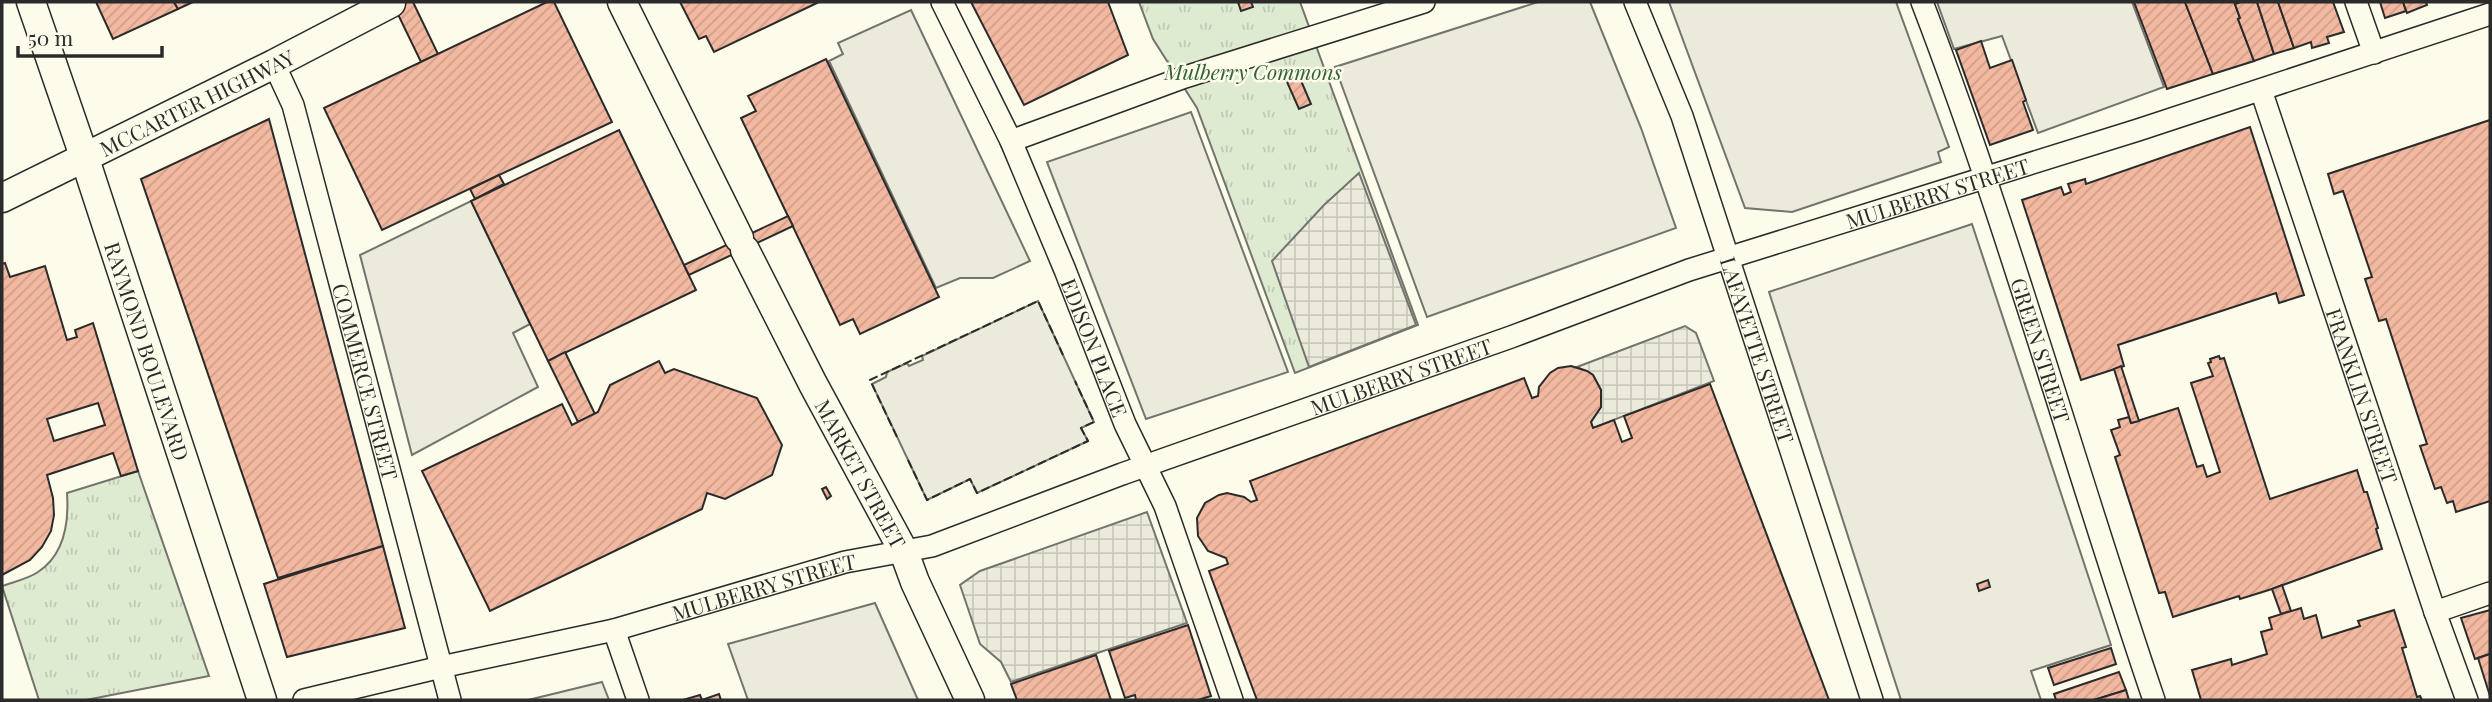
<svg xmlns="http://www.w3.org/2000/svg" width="2492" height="702" viewBox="0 0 2492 702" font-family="'Playfair Display',serif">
<defs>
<pattern id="grass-tufts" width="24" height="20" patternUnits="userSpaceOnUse" patternTransform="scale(1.75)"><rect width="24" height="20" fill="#deebd1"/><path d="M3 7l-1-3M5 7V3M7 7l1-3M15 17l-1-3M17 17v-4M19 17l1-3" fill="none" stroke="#bfcab4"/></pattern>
<pattern id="plaza-grid" width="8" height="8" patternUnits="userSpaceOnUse" patternTransform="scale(1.75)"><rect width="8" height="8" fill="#eceadb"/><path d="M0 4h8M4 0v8" fill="none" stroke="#cbc9bc"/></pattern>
<pattern id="building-hatch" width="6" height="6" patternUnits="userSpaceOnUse" patternTransform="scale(1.75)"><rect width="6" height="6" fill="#f2b8a0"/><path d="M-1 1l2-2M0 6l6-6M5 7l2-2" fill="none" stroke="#d09e8a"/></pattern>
</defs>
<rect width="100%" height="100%" fill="#fdfbea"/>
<g fill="url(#grass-tufts)" stroke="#74746e" stroke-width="2">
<polygon points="1139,2 1300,2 1418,325 1295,373 1197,108 1153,39"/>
<path d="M138,471L209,676L86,700H39L2,586C13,582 28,579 38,572C64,555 69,522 67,493Z"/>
</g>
<g fill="#eceadb" stroke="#74746e" stroke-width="2">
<polygon points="1538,2 1590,2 1641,128 1676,228 1427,317 1335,67"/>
<polygon points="1669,2 1896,2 1949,147 1938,152 1941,162 1792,212 1745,208"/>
<polygon points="1937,2 2132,2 2164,87 2038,133 2002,36 1954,49"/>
<polygon points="911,10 1030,261 993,278 960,278 936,288 829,61 843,54 838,43"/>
<polygon points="1191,112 1288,372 1146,419 1047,162"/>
<polygon points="471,201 530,324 513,333 538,387 412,455 360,255"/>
<polygon points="1972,224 2111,645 2031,671 2041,700 1901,700 1769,292"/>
<polygon points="1038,301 1094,422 1081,428 1088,441 977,493 970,479 927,500 872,384 886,377 887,372 907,363 909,366 923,360 922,356"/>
<polygon points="875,603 918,700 748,700 728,644"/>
<polygon points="602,682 609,700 528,700"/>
</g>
<g fill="url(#plaza-grid)" stroke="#74746e" stroke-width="2">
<polygon points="1359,173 1416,325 1309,367 1272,261 1324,205"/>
<polygon points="1685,326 1696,333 1714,381 1593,428 1591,422 1601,407 1601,390 1593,375 1577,367"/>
<polygon points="1147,512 1187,623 1011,682 1001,662 980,644 960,585 980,571"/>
</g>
<g fill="url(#building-hatch)" stroke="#2b2b2b" stroke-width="2" fill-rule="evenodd">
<polygon points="96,2 174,2 178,9 113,39"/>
<polygon points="174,2 193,2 178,9"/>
<polygon points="392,2 413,2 438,54 421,62"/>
<polygon points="547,2 554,2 612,122 382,230 324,108"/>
<polygon points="680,2 819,2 714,52 706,36 699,39"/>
<polygon points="971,2 1108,2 1128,55 1024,105"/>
<polygon points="1238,2 1251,2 1253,7 1241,11"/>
<polygon points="2134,2 2185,2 2213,74 2167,89"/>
<polygon points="2185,2 2234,2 2240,18 2238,19 2254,61 2213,74"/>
<polygon points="2241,2 2257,2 2274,54 2254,61 2238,19 2240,18 2235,4"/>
<polygon points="2257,2 2278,2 2294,48 2274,54"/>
<polygon points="2278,2 2333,2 2344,32 2327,37 2329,43 2312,48 2311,42 2294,48"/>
<polygon points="2380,2 2403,2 2406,11 2385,18"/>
<polygon points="2403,2 2426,2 2427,5 2407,13"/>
<polygon points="1981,41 1990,68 2012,60 2026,100 2023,102 2033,130 1990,145 1956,50"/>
<polygon points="826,59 939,297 860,334 853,319 840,325 741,118 756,111 748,96"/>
<polygon points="1299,76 1311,104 1299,109 1287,82"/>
<polygon points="269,119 383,546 278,578 141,179"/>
<polygon points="2490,120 2490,501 2456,512 2453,501 2447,503 2441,487 2435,489 2420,446 2427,444 2386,319 2379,321 2365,279 2372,277 2343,191 2334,194 2328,174"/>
<polygon points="2250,127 2304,295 2279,303 2276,293 2118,345 2124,366 2081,380 2022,200 2061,187 2064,195 2071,192 2068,184 2085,179 2086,184"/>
<polygon points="619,130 696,290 548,361 471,201"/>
<polygon points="499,175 504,184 475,199 470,189"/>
<polygon points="788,216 793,226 689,275 684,265"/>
<path d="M5,263L10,277L45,266L67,340L77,337L75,330L93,323L138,471L121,476L113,453L47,475L53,498L54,515L51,531L42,547L30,560L2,575V264ZM98,403L105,425L54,441L47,419Z"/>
<polygon points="565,352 595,414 578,422 548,361"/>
<polygon points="2219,356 2220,359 2224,358 2270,499 2357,470 2364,492 2367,492 2378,528 2376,529 2382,549 2272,589 2240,599 2239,596 2173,617 2165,592 2159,593 2115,457 2120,455 2111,430 2120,427 2118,420 2129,417 2131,423 2178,408 2197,467 2203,465 2207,477 2220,472 2191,383 2213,376 2208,363 2211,362 2210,359"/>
<polygon points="659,361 665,373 674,369 757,398 782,445 772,475 725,499 707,493 702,509 490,611 422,471 562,404 572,425 598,412 610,385"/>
<polygon points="1571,366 1587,371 1593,375 1601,390 1601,407 1591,422 1593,428 1614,420 1622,442 1632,438 1624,416 1710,384 1829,700 1257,700 1209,571 1228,564 1226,558 1208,551 1198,536 1197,518 1205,503 1219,495 1227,493 1244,497 1251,502 1257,500 1250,481 1524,378 1532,398 1538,396 1539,387 1550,373 1558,368"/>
<polygon points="2121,366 2139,421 2131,423 2114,369"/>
<polygon points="826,487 831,496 827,499 822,489"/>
<polygon points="383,546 405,628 287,657 264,584"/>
<polygon points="1988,580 1990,587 1979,591 1977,584"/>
<polygon points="2282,585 2291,611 2281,614 2272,589"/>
<polygon points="2301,608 2304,619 2316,615 2322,638 2360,626 2358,621 2394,610 2406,647 2402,648 2417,697 2420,696 2422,700 2201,700 2192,670 2231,659 2232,665 2267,654 2261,632 2272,629 2269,618"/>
<polygon points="2490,610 2490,654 2475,659 2461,618"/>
<polygon points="1188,625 1211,696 1198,700 1136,700 1135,695 1125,698 1109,651"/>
<polygon points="2111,648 2116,664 2054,685 2048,668"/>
<polygon points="2490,654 2490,696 2478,658"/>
<polygon points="1096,655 1111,700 1017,700 1011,684"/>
<polygon points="2119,672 2126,690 2094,700 2056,700 2054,694"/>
<polygon points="2126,690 2129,700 2094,700"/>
<polygon points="719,694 721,700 683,700 700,695 702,700"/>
</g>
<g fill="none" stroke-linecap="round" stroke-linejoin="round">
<defs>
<g id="minor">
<path id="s1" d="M942,2L1011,141L1065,270L1125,424L1165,506L1232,700"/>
<path id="s2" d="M1635,2L1682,116L1872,700"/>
<path id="s3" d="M1922,2C2010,231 2075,468 2154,700"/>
<polyline points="2356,2 2374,53"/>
<path id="s4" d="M274,64L293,105L450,700"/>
<path id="s5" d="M2261,90L2435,612L2467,700"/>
<polyline points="1011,141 1185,77 1424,2"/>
<polyline points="2435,612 2490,593"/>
<polyline points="614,630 638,700"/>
<path id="s6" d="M304,700L441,667L614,630L845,562L932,546L1122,474L1511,337L1689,270L2138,130L2490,14"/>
</g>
<g id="major">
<path id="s7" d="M31,2L84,156L262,700"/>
<polyline points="622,2 739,238"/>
<path id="s8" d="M2,198L274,64L391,3"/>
<path id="s9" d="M745,250L813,384L904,552L915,582L970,700"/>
</g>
</defs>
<use href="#minor" stroke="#2b2b2b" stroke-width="24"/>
<use href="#major" stroke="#2b2b2b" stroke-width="31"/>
<use href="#minor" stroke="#fdfbea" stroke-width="21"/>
<use href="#major" stroke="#fdfbea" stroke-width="28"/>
<g stroke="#2b2b2b" stroke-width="2" stroke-dasharray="9 3.5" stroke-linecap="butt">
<polyline points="897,437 870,380 1038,301 1063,355"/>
<polyline points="908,460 927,500 970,479 977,493 1088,441 1081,428 1094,422 1075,381"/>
</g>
</g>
<g text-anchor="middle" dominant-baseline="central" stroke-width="5" stroke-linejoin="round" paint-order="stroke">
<g font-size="21" font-style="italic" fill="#34623c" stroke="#fdfbea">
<text x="1253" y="71">Mulberry Commons</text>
</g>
<g font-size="21" fill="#2b2b2b" stroke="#fdfbea">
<text stroke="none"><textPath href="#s8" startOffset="217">MCCARTER HIGHWAY</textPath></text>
<text stroke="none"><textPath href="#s6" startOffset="1713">MULBERRY STREET</textPath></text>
<text stroke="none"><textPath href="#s1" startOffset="378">EDISON PLACE</textPath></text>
<text stroke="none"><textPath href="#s2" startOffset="369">LAFAYETTE STREET</textPath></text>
<text stroke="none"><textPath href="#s3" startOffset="368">GREEN STREET</textPath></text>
<text stroke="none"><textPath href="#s7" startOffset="368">RAYMOND BOULEVARD</textPath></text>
<text stroke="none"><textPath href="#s6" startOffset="1146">MULBERRY STREET</textPath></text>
<text stroke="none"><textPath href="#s4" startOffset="331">COMMERCE STREET</textPath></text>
<text stroke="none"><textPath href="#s5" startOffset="322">FRANKLIN STREET</textPath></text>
<text stroke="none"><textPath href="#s9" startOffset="252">MARKET STREET</textPath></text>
<text stroke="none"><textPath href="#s6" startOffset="474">MULBERRY STREET</textPath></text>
</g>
</g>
<rect width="2492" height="702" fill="none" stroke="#2b2b2b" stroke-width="7"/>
<path d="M18 46v10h144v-10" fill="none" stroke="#2b2b2b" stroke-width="3.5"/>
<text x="28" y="46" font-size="21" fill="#2b2b2b" stroke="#fdfbea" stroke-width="5" paint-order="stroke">50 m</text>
</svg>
